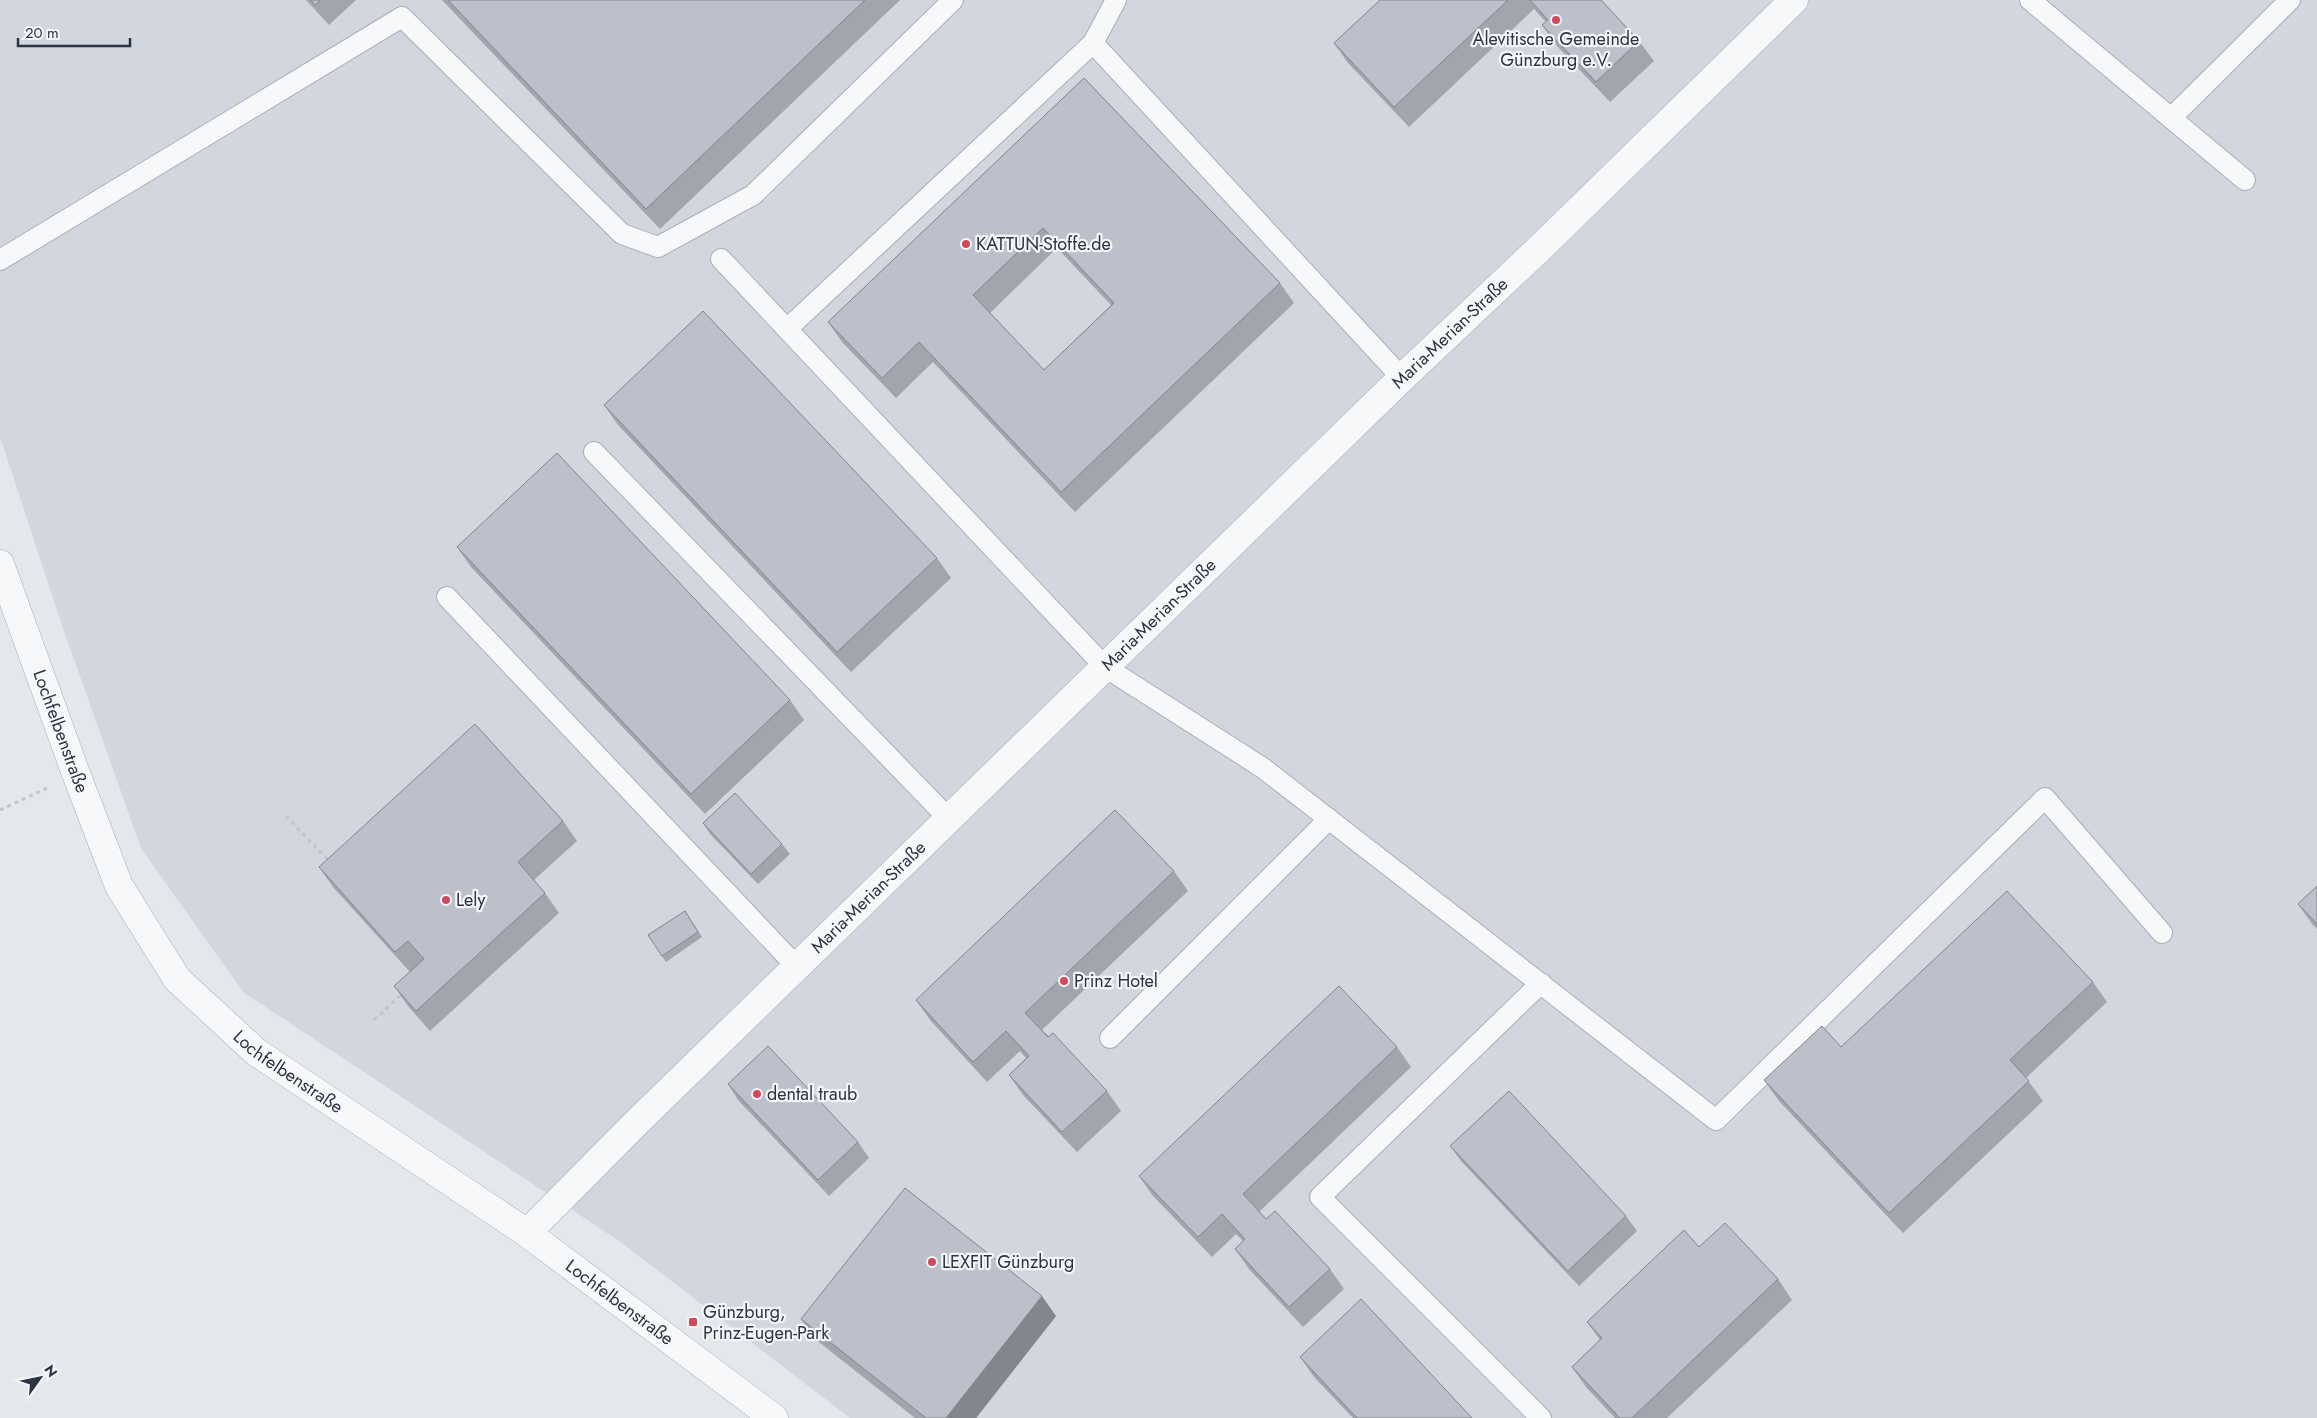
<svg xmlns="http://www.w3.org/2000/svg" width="2317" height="1418" viewBox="0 0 2317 1418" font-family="Jost,sans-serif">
<rect width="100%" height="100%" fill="#e4e7ec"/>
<polygon fill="#d2d6de" points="0,0 2317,0 2317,1418 850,1418 622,1243 243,992 141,848 65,634 0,437"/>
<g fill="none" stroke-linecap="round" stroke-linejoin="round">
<defs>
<g id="lane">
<polyline points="2030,0 2245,180"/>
<polyline points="1093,43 1116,0"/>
<polyline points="2171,118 2290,0"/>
<polyline points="721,259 1105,667 1263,768 1716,1120 2045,798 2162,933"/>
<polyline points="0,260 402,17 622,234 658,247 753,195 953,0"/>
<polyline points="787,329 1093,43 1402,378"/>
<polyline points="594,452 949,819"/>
<polyline points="447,597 797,967"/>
<polyline points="1110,1038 1329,819"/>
<polyline points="1541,1418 1320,1197 1541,983"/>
</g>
<g id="street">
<path id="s1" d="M0,564L75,771L119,886L177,979L256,1052L527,1233L774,1418"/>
<path id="s2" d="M527,1233L636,1123L1402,378L1543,245L1794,0"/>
</g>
</defs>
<use href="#lane" stroke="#a9aeb7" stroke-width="22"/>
<use href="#street" stroke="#a9aeb7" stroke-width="29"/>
<g stroke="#c2c5cb" stroke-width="3" stroke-dasharray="4 4" stroke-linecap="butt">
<polyline points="0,810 47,788"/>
<polyline points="286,816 329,861"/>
<polyline points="374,1020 403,993"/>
</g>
<use href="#lane" stroke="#f7f8fa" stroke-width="20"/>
<use href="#street" stroke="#f7f8fa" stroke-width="28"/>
</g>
<g fill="#a1a5ae" fill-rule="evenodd">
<polygon points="306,0 356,0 329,25"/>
<polygon points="442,0 900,0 660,229"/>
<polygon points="1380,0 1601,0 1639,41 1654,61 1610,102 1557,46 1542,25 1546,22 1534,9 1409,127 1348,63 1334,43"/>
<path d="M1084,78L1280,283L1294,303L1075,512L933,362L896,398L842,342L828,322ZM1057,248L1111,305L1044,370L990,313Z"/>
<polygon points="604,405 937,558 951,578 851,672 618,425"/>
<polygon points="457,547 790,700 804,720 705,814 471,567"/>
<polygon points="563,821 577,841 534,880 545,893 559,913 430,1031 408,1006 394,986 422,961 410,972 333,887 319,867"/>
<polygon points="703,823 782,844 790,854 758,884 710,834"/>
<polygon points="1174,871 1188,891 1042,1030 1107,1091 1121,1111 1077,1152 1023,1095 1009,1075 1026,1058 1020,1051 987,1082 930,1020 916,1000"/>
<polygon points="2317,886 2317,929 2312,924 2298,904"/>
<polygon points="685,911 702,937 666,962 648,935"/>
<polygon points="2093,982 2107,1002 2026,1078 2043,1101 1903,1233 1779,1101 1764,1080"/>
<polygon points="1397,1047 1411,1067 1259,1212 1266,1219 1330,1269 1344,1289 1303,1327 1249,1269 1235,1249 1243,1241 1236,1234 1212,1257 1153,1196 1139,1176"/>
<polygon points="728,1084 858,1142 869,1158 829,1196 738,1100"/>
<polygon points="1450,1146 1626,1216 1637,1231 1579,1286 1461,1161"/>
<polygon points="1699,1247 1778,1279 1792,1300 1667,1418 1615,1418 1586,1387 1572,1367 1600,1340 1587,1322"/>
<polygon points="1056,1316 976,1418 915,1418 815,1339 801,1319"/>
<polygon points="1300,1357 1472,1418 1353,1418 1314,1377"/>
</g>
<polygon fill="#83868d" points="1042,1296 1056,1316 976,1418 946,1418"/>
<g fill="#bbc0ca" stroke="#83868d" fill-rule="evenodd">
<polygon points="311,0 320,0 315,5"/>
<polygon points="448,0 865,0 646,209"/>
<polygon points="1380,0 1508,0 1394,107 1334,43"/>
<polygon points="1530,0 1601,0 1639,41 1596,82 1542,25 1548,20"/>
<path d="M1084,78L1280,283L1061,492L919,342L882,378L828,322ZM1043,228L1114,303L1044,370L973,295Z"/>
<polygon points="703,311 937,558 837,652 604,405"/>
<polygon points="557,453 790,700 691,794 457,547"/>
<polygon points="475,724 563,821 518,862 545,893 416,1011 394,986 424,959 408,941 395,952 319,867"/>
<polygon points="735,793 782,844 751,874 703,823"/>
<polygon points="1115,810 1174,871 1025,1013 1048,1037 1053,1033 1107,1091 1062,1132 1009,1075 1029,1056 1006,1031 973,1062 916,1000"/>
<polygon points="2317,886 2317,924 2298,904"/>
<polygon points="2007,891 2093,982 2010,1060 2029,1081 1889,1213 1764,1080 1822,1026 1841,1047"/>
<polygon points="685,911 698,932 662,956 648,935"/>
<polygon points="1339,986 1397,1047 1243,1194 1266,1219 1275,1211 1330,1269 1289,1307 1235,1249 1245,1239 1222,1214 1198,1237 1139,1176"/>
<polygon points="768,1046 858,1142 818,1180 728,1084"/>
<polygon points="1509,1091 1626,1216 1568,1271 1450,1146"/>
<polygon points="905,1188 1042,1296 946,1418 926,1418 801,1319"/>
<polygon points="1725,1223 1778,1279 1632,1418 1620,1418 1572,1367 1602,1338 1587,1322 1684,1230 1699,1247"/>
<polygon points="1361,1299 1472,1418 1357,1418 1300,1357"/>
</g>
<g fill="#d1495b" stroke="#f4f6f9" stroke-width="2">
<circle cx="1556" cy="20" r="5"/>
<circle cx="966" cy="244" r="5"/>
<circle cx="446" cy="900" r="5"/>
<circle cx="1064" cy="981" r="5"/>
<circle cx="757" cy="1094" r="5"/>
<circle cx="932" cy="1262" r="5"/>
<rect x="688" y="1317" width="10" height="10" rx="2.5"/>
</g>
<g text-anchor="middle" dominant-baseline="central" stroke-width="4.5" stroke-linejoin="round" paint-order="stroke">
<g font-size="18" fill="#2b3445" stroke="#f4f6f9" text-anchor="start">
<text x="1556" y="39" text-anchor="middle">Alevitische Gemeinde<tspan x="1556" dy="21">Günzburg e.V.</tspan></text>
<text x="976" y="244">KATTUN-Stoffe.de</text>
<text x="456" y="900">Lely</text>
<text x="1074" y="981">Prinz Hotel</text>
<text x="767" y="1094">dental traub</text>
<text x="942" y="1262">LEXFIT Günzburg</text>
<text x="703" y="1312">Günzburg,<tspan x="703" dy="21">Prinz-Eugen-Park</tspan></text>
</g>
<g font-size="18" fill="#2b3445" stroke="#f4f6f9">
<text stroke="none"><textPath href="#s2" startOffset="1289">Maria-Merian-Straße</textPath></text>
<text stroke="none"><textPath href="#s2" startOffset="884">Maria-Merian-Straße</textPath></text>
<text stroke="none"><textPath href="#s1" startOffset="178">Lochfelbenstraße</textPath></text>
<text stroke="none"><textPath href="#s2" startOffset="479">Maria-Merian-Straße</textPath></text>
<text stroke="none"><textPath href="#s1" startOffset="598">Lochfelbenstraße</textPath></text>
<text stroke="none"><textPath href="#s1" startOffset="1002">Lochfelbenstraße</textPath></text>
</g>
</g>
<g transform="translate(40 1378) rotate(57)" stroke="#f4f6f9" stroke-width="4" paint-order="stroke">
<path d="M0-4L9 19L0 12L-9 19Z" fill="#2b3445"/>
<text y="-8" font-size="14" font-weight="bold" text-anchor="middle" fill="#2b3445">N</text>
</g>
<path d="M18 38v8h112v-8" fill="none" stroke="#2b3445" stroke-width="2.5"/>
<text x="25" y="38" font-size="15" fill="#2b3445" stroke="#f4f6f9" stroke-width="4" paint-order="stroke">20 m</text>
</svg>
